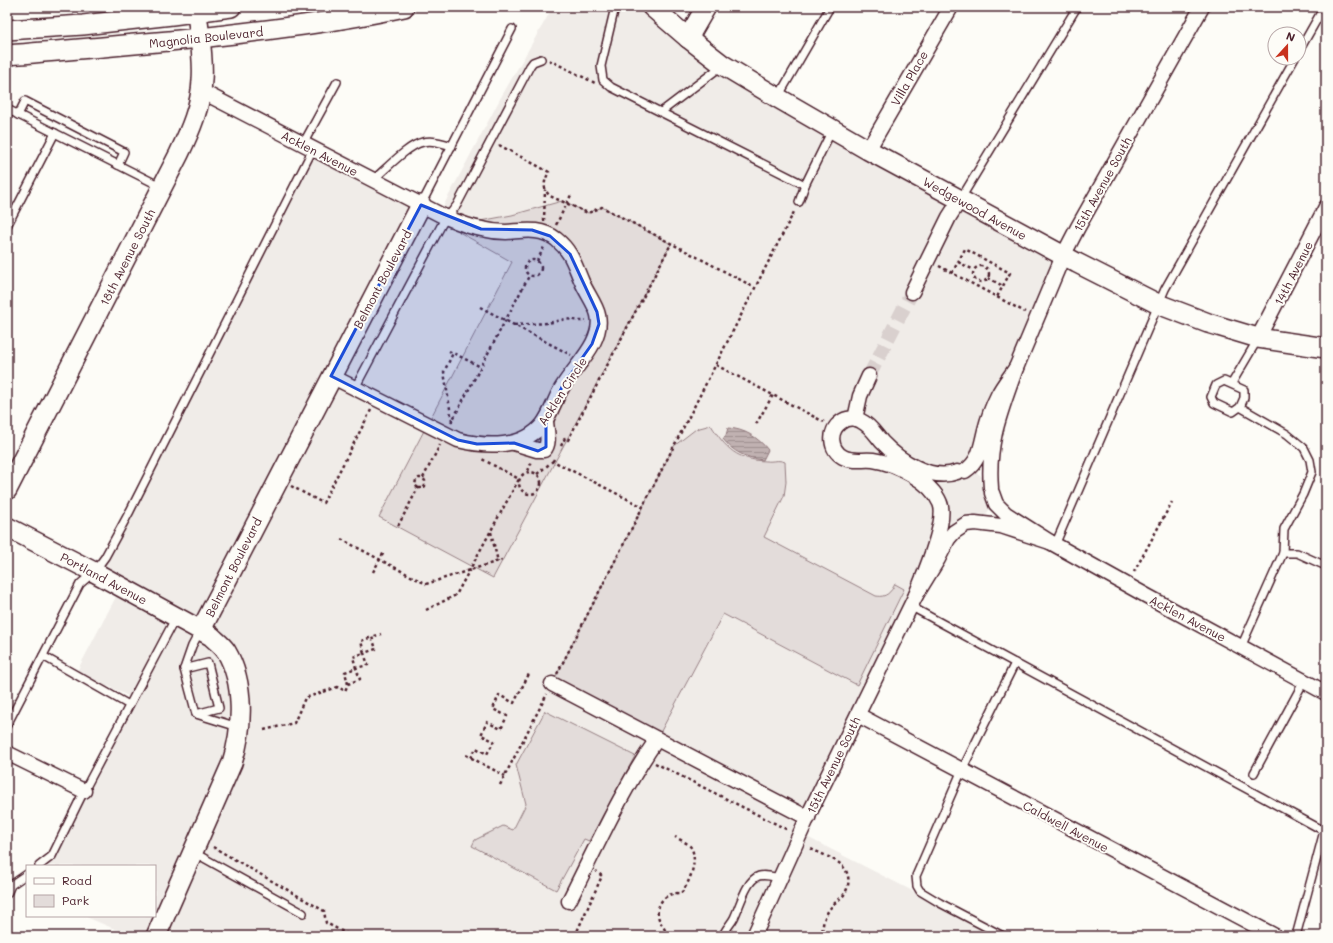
<svg xmlns="http://www.w3.org/2000/svg" width="1333" height="943" viewBox="0 0 1333 943" font-family="Mali,sans-serif">
<defs>
<pattern id="water-rules" width="6" height="5" patternUnits="userSpaceOnUse"><rect width="6" height="5" fill="#c0b1b1"/><path d="M0 2.5h6" fill="none" stroke="#9e8f90"/></pattern>
</defs>
<rect width="100%" height="100%" fill="#fdfcf7"/>
<filter id="ink" filterUnits="userSpaceOnUse"><feTurbulence type="fractalNoise" baseFrequency=".025" numOctaves="2"/><feDisplacementMap in="SourceGraphic" scale="8" xChannelSelector="R" yChannelSelector="G"/><feConvolveMatrix kernelMatrix="1 2 1 2 8 2 1 2 1" color-interpolation-filters="sRGB"/></filter>
<g filter="url(#ink)">
<polygon fill="#f0ece8" points="553,7 652,7 723,65 1063,256 977,473 984,478 992,502 990,509 986,514 980,519 969,523 954,520 939,546 801,834 1001,936 131,936 84,916 155,916 155,866 39,866 52,856 132,698 108,686 105,693 74,677 121,587 94,572 105,557 313,149 439,214 500,99"/>
<g fill="#e3dcda" stroke="#967e82">
<polygon points="562,201 588,213 602,207 671,244 493,578 379,517 512,262 459,232 464,224 512,215"/>
<path d="M711,425C726,449 737,460 766,461C773,462 778,459 785,462L786,482L784,496L764,537L876,596C886,598 891,592 895,584L904,589L857,685L723,614L660,733L555,678L674,446L696,429Z"/>
<polygon points="545,711 635,756 589,841 584,839 556,890 472,846 475,840 503,826 513,830 526,804 516,765"/>
</g>
<path fill="url(#water-rules)" stroke="#91777b" d="M728,428C744,429 758,437 768,450L763,460C746,458 733,452 723,439L726,435Z"/>
<g fill="none" stroke-linecap="round" stroke-linejoin="round">
<polyline stroke="#d9d0ce" stroke-width="14" stroke-dasharray="14 7" stroke-linecap="butt" points="869,376 912,292"/>
<defs>
<g id="lane">
<polyline points="615,7 601,66 603,80 611,87 805,185"/>
<polyline points="1299,51 1324,7"/>
<polyline points="778,97 830,7"/>
<polyline points="7,109 162,187"/>
<polyline points="661,112 723,65"/>
<polyline points="18,115 25,101 124,152 118,165"/>
<polyline points="303,144 337,82"/>
<path d="M373,180C386,169 408,145 423,142C433,140 442,143 452,146"/>
<polyline points="960,200 1077,7"/>
<polyline points="799,202 805,185 832,130"/>
<polyline points="421,205 512,29"/>
<polyline points="7,226 55,133"/>
<polyline points="1232,383 1258,339"/>
<polyline points="355,388 442,224 457,205 530,66 533,62 541,59"/>
<polyline points="1240,407 1244,398 1244,390 1224,381 1216,385 1211,397 1214,403 1233,412 1240,407 1287,434 1304,448 1310,460 1312,472 1303,494 1284,529 1283,553 1241,647"/>
<polyline points="1055,545 1165,289 1295,58"/>
<polyline points="1283,553 1297,553 1326,566"/>
<polyline points="910,606 1326,832"/>
<polyline points="200,631 192,646 184,669 196,714 238,727"/>
<polyline points="43,656 129,705"/>
<polyline points="184,669 208,663 219,708 196,714"/>
<polyline points="7,725 80,584 94,572 105,557 130,511 313,149"/>
<polyline points="1254,773 1304,681"/>
<polyline points="193,852 303,913"/>
<polyline points="39,866 52,856 84,791 176,617"/>
<polyline points="7,894 11,885 27,874"/>
<path d="M723,936C725,929 731,924 734,918C740,906 746,880 759,876C766,874 774,877 780,878"/>
<polyline points="1003,936 940,903 920,891 917,886 916,876 962,770 1015,663"/>
<polyline points="1296,936 1324,831"/>
</g>
<g id="street">
<path d="M201,91L439,214C453,220 467,227 482,229C490,231 498,232 506,232C524,231 540,227 556,239C572,252 574,264 582,282C586,292 596,305 598,315C604,341 575,366 563,386C555,398 552,412 543,424C523,449 486,447 458,440L331,376"/>
<polyline points="868,150 951,7"/>
<polyline points="912,292 949,217 960,200"/>
<polyline points="1258,338 1326,207"/>
<polyline points="1016,368 1063,256 1078,227 1202,7"/>
<polyline points="855,419 860,396 869,376"/>
<path d="M514,443L537,450H544C551,443 546,429 546,420"/>
<path d="M965,471C980,461 981,446 985,430C988,418 993,405 998,395C1003,385 1010,377 1016,368C1001,411 987,442 991,488"/>
<path d="M957,472C931,482 899,460 882,442C876,435 870,425 861,421C855,417 846,418 841,422C828,431 830,450 843,457C852,462 863,459 873,460C895,463 931,481 940,503C948,521 923,577 916,595L938,559L948,539L954,532L966,524L975,523L1001,526L1050,542L1006,514L996,504L992,493"/>
<polyline points="1050,542 1147,596 1326,693"/>
<polyline points="552,684 808,818"/>
<polyline points="858,715 1275,936"/>
<polyline points="7,753 84,791"/>
<path d="M569,901C597,846 622,789 657,739"/>
<polyline points="754,936 810,812 916,595"/>
</g>
<g id="secondary">
<polyline points="652,7 688,38 723,65 778,98 868,150 1077,263 1158,304 1208,323 1258,338 1326,348"/>
<polyline points="7,30 83,25 172,15 231,7"/>
<polyline points="688,38 706,7"/>
<path d="M7,55C72,50 136,44 200,38C269,30 337,22 404,7"/>
<path d="M7,490L179,154C190,131 201,106 202,80C204,58 199,34 197,12"/>
<path d="M7,527L94,572L211,636C216,641 222,645 226,651C245,683 243,729 232,763L156,936"/>
<polyline points="201,630 421,205"/>
</g>
</defs>
<use href="#lane" stroke="#4a1f2b" stroke-width="10"/>
<use href="#street" stroke="#4a1f2b" stroke-width="17"/>
<use href="#secondary" stroke="#4a1f2b" stroke-width="22"/>
<g stroke="#4a1f2b" stroke-width="2.5" stroke-dasharray="3 3" stroke-linecap="butt">
<polyline points="549,60 595,83"/>
<path d="M499,145L549,172C544,181 542,188 550,196L588,213L602,207L754,287"/>
<polyline points="544,221 545,190"/>
<polyline points="556,225 571,195"/>
<circle cx="533" cy="268" r="8"/>
<polyline points="537,261 545,245"/>
<polyline points="958,262 974,270"/>
<polyline points="939,266 1025,312"/>
<circle cx="981" cy="274" r="8"/>
<polyline points="952,273 965,249 1010,273 997,297"/>
<polyline points="988,278 1003,286"/>
<polyline points="480,307 571,355"/>
<polyline points="514,325 548,323 566,319 580,321 586,321"/>
<polyline points="449,351 481,367"/>
<polyline points="716,365 824,422"/>
<polyline points="452,421 444,372 453,353"/>
<polyline points="451,423 529,276"/>
<polyline points="756,424 773,395"/>
<polyline points="561,446 565,438 568,440 671,244"/>
<polyline points="554,459 553,461 643,507"/>
<polyline points="528,471 532,461"/>
<circle cx="530" cy="483" r="11"/>
<polyline points="537,474 553,461"/>
<polyline points="423,478 440,445"/>
<polyline points="291,486 323,503 371,410"/>
<polyline points="418,488 423,488 425,486 425,481 423,478"/>
<polyline points="418,488 415,485 416,480 419,478 423,478"/>
<polyline points="398,526 418,488"/>
<polyline points="491,532 498,562"/>
<polyline points="341,539 426,584 502,560"/>
<polyline points="373,572 384,552"/>
<polyline points="1134,572 1172,502"/>
<polyline points="426,610 456,595 519,479 480,458"/>
<polyline points="557,674 795,210"/>
<polyline points="348,684 345,672 356,668 353,657 364,653 361,641 372,637"/>
<polyline points="264,730 294,723 305,698 338,687 345,691 348,684 360,679 356,668 368,665 364,653 376,649 372,637 381,634"/>
<polyline points="466,755 505,776"/>
<polyline points="471,758 476,748 487,754 494,741 481,735 487,722 501,729 507,716 493,709 499,695 514,703 530,672"/>
<polyline points="655,763 788,830"/>
<polyline points="500,785 547,694"/>
<polyline points="213,847 324,911 326,923 351,936"/>
<path d="M811,849C819,853 828,856 836,861C850,869 852,884 843,896C841,898 838,900 836,902C826,911 821,923 823,936"/>
<polyline points="575,936 602,876 596,871"/>
<path d="M667,936C666,929 661,925 659,919C655,909 661,897 672,894C675,893 678,893 681,893C690,883 700,856 689,845C685,842 679,839 675,837"/>
</g>
<use href="#lane" stroke="#fdfcf7" stroke-width="7"/>
<use href="#street" stroke="#fdfcf7" stroke-width="14"/>
<use href="#secondary" stroke="#fdfcf7" stroke-width="19"/>
</g>
</g>
<path fill="#1d4ed8" fill-opacity="0.2" stroke="#1d4ed8" stroke-width="3" stroke-linejoin="round" d="M421,205L481,229L532,230L550,236L570,254L597,312L599,324L592,344L563,385L546,420V447L538,451L514,443L477,444L458,440L331,376Z"/>
<g text-anchor="middle" dominant-baseline="central" stroke-width="4" stroke-linejoin="round" paint-order="stroke">
<g font-size="12" fill="#4a1f2b" stroke="#fdfcf7">
<text transform="translate(206 37) rotate(-6)">Magnolia Boulevard</text>
<text transform="translate(909 78) rotate(-60)">Villa Place</text>
<text transform="translate(320 153) rotate(27)">Acklen Avenue</text>
<text transform="translate(1102 184) rotate(-61)">15th Avenue South</text>
<text transform="translate(975 208) rotate(29)">Wedgewood Avenue</text>
<text transform="translate(127 257) rotate(-63)">18th Avenue South</text>
<text transform="translate(1293 273) rotate(-63)">14th Avenue</text>
<text transform="translate(382 279) rotate(-62)">Belmont Boulevard</text>
<text transform="translate(562 391) rotate(-57)">Acklen Circle</text>
<text transform="translate(233 567) rotate(-63)">Belmont Boulevard</text>
<text transform="translate(104 578) rotate(28)">Portland Avenue</text>
<text transform="translate(1188 618) rotate(28)">Acklen Avenue</text>
<text transform="translate(833 765) rotate(-64)">15th Avenue South</text>
<text transform="translate(1066 826) rotate(28)">Caldwell Avenue</text>
</g>
</g>
<rect width="1333" height="943" fill="none" stroke="#fdfcf7" stroke-width="24"/>
<rect x="12" y="12" width="1309" height="919" fill="none" stroke="#4a1f2b" stroke-width="1.5" filter="url(#ink)"/>
<rect x="26" y="865" width="130" height="52" fill="#fdfcf7" stroke="#b5a4a5"/>
<rect x="34" y="878" width="20" height="6" fill="#fdfcf7" stroke="#b5a4a5"/>
<text x="62" y="885" font-size="12" fill="#4a1f2b">Road</text>
<rect x="34" y="895" width="20" height="12" fill="#e3dcda" stroke="#b5a4a5"/>
<text x="62" y="905" font-size="12" fill="#4a1f2b">Park</text>
<g transform="translate(1287 46) rotate(21)"><circle r="19" fill="#fdfcf7" stroke="#b5a4a5"/>
<path d="M0-3L7 15L0 10L-7 15Z" fill="#c8321e"/>
<text y="-6" font-size="11" font-weight="bold" text-anchor="middle" fill="#4a1f2b">N</text>
</g>
</svg>
